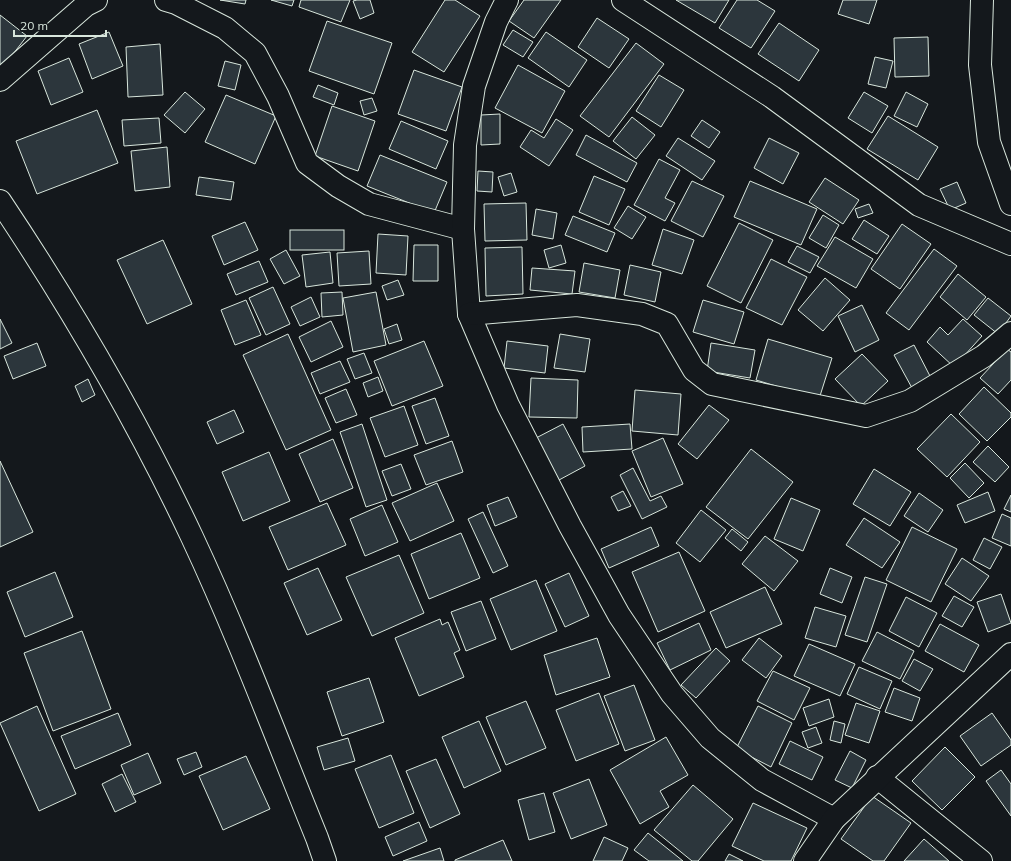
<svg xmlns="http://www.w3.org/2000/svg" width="1011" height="861" viewBox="0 0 1011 861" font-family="Mulish,sans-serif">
<rect width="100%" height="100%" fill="#14181c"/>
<g fill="#2c363c" stroke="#d8e6dc">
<polygon points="220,0 246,0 245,4"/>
<polygon points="271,0 294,0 292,6"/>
<polygon points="301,0 350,0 341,22 299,7"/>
<polygon points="357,0 370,0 374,13 360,19 353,1"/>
<polygon points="445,0 455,0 480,16 444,72 412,52"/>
<polygon points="524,0 561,0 534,38 509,21"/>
<polygon points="676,0 729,0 715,23"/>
<polygon points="737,0 757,0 775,11 751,48 719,28"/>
<polygon points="843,0 877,0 869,24 838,14"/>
<polygon points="0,15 27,36 3,67 0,65"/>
<polygon points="597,18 629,39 609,68 578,47"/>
<polygon points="327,21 392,43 374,94 309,71"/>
<polygon points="779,23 819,50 799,81 758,54"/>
<polygon points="513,30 533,42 523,57 503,45"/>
<polygon points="109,32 123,66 92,79 79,44"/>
<polygon points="546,32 587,60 569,87 528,58"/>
<polygon points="928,37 929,76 895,77 894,38"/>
<polygon points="636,43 664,64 609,137 580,116"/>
<polygon points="160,44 163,95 128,97 126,47"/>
<polygon points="875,57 893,61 886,88 868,84"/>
<polygon points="69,58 83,92 51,105 38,71"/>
<polygon points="225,61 241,65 235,90 218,86"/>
<polygon points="518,65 565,91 542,133 495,108"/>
<polygon points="414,70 462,87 446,131 398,114"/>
<polygon points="659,75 684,90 661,127 636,111"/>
<polygon points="318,85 338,93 334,105 313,97"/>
<polygon points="185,92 205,109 185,133 164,115"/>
<polygon points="864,92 888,106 872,133 848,118"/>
<polygon points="906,92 928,104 917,127 894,116"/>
<polygon points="226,95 276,116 255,164 205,142"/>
<polygon points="372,98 377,111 364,115 360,101"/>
<polygon points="332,106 375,121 358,171 315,156"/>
<polygon points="97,110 118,163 37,194 16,141"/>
<polygon points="500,114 500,144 481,145 481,115"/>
<polygon points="888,116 938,147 918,180 867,149"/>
<polygon points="632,117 655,135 636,159 613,141"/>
<polygon points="159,118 161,143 124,146 122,120"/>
<polygon points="556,119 573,130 549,166 520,147 531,130 544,138"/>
<polygon points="702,120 720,132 709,148 691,136"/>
<polygon points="401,121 448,141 436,169 389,149"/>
<polygon points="586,135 637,163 627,182 576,155"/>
<polygon points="678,138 715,161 702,180 666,156"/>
<polygon points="769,138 799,153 783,184 754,168"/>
<polygon points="167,147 170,187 135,191 131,151"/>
<polygon points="380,155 447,182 434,213 367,186"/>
<polygon points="659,159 680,170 665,198 675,203 665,221 634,205"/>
<polygon points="478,171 493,172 492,192 477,191"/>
<polygon points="511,173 517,192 504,196 498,177"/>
<polygon points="594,176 625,189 609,225 579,212"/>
<polygon points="199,177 234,182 231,200 196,195"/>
<polygon points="825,178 859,200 843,224 809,202"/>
<polygon points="692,181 724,196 703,237 671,221"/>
<polygon points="750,181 817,209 801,245 734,217"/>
<polygon points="957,182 966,203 950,210 940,189"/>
<polygon points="526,203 527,240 485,241 484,204"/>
<polygon points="869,204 873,213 858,218 855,209"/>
<polygon points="628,206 646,217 632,239 614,228"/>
<polygon points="536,209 557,213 553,239 532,235"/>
<polygon points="823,215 839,225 826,248 809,238"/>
<polygon points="573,216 615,233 607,252 565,235"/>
<polygon points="864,220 889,236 877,254 852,239"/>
<polygon points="245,222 258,250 224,265 212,236"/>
<polygon points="739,223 773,240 741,303 707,286"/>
<polygon points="902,224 931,244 900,289 871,269"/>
<polygon points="663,229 694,240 682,274 652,265"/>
<rect x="290" y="230" width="54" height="20"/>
<polygon points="378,234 408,236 406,275 376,273"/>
<polygon points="835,237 873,259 856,288 817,266"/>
<polygon points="163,240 192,304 147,324 117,260"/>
<polygon points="414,245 438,245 438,281 413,281"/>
<polygon points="561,245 566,263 549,268 544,250"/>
<polygon points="797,246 819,257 810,273 788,262"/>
<polygon points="522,247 523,294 486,296 485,248"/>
<polygon points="934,249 957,266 909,330 886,313"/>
<polygon points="286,250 300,276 284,284 270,259"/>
<polygon points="369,251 371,284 339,286 337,253"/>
<polygon points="330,252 333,283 306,287 302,255"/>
<polygon points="771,259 807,277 782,325 746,308"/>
<polygon points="259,261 268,282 236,295 227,274"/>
<polygon points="584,263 620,270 615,298 579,292"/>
<polygon points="630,265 661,272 655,302 624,295"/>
<polygon points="532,268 575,271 572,294 530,290"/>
<polygon points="958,274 986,297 967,320 940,297"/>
<polygon points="825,278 850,300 823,331 798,310"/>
<polygon points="398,280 404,295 387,300 382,286"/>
<polygon points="273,287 290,324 266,335 249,298"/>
<polygon points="342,292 343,315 322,317 321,293"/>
<polygon points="376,292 386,345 353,352 343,298"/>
<polygon points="311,297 320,317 300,326 291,307"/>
<polygon points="988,298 1011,316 998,334 974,315"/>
<polygon points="246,300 261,335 235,345 221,310"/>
<polygon points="703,300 744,312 734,344 693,332"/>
<polygon points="862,305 879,340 855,352 838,316"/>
<polygon points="0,319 12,343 0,349"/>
<polygon points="963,319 982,336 954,367 927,342 940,327 948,335"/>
<polygon points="331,321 343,347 311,362 299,337"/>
<polygon points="397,324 402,340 389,344 384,329"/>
<polygon points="288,334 331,430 286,450 243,355"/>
<polygon points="560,334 590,339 585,372 554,368"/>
<polygon points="768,339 832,358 819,399 756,380"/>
<polygon points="424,341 443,386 392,406 374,361"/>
<polygon points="507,341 548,346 545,373 504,368"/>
<polygon points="37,343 46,366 13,379 4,356"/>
<polygon points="711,343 755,350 750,378 707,371"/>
<polygon points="914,345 931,378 912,388 894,355"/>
<polygon points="1007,349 1011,352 1011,380 998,394 980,378"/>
<polygon points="364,353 372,373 355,379 347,359"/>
<polygon points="862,354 888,381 861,406 835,379"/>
<polygon points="340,361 350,382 320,394 311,373"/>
<polygon points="378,377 383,391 368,397 363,383"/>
<polygon points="531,378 578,380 577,418 529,417"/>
<polygon points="88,379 95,395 82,402 75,386"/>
<polygon points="984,387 1011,413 1011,417 987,441 959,414"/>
<polygon points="346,389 357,415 336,423 325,398"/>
<polygon points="635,390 681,394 678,435 632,431"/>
<polygon points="435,398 449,436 426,444 412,406"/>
<polygon points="709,405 729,420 697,459 678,444"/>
<polygon points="404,406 418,445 385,457 370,418"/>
<polygon points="234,410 244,432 217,444 207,422"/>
<polygon points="951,414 980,442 947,477 917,449"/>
<polygon points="362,424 387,500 366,507 340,432"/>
<polygon points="563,424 585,466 559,480 536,438"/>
<polygon points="630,424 632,449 583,452 582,427"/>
<polygon points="663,438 683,484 651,497 632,451"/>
<polygon points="333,439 353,488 320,502 299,454"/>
<polygon points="452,441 463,472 426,485 414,455"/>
<polygon points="988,446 1009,467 995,482 973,462"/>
<polygon points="751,449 793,482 748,539 706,507"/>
<polygon points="269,452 290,501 243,521 222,472"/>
<polygon points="0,461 33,532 0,547"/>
<polygon points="965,463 984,483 969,498 950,478"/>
<polygon points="401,464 411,489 392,496 382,471"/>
<polygon points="633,468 650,501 661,496 667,507 642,519 620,475"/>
<polygon points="874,469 911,492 890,526 853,504"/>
<polygon points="437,483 454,521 410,541 392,503"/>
<polygon points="623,491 631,506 618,511 611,497"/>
<polygon points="988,492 995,511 965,523 957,505"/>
<polygon points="919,493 943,510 928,532 904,516"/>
<polygon points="1011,495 1011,512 1004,509"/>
<polygon points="508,497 517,517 495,526 487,505"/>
<polygon points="791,498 820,510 803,551 774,539"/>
<polygon points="327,503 346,545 288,570 269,527"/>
<polygon points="382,505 398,542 365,556 350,519"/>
<polygon points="701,510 726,530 700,562 676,543"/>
<polygon points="483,512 508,566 493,573 468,519"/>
<polygon points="1002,514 1011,518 1011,546 992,538"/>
<polygon points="864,518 900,542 882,568 846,545"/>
<polygon points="651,527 659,546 609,568 601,549"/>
<polygon points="912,527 957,549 931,602 886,580"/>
<polygon points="732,529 748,542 741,551 725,538"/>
<polygon points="461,533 480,578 429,599 411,554"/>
<polygon points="765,536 798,561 774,591 742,564"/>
<polygon points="984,538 1002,547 990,569 973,560"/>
<polygon points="679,552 705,611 658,632 632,572"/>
<polygon points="399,555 424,613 372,636 346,577"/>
<polygon points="962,558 989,576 971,601 945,584"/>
<polygon points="318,568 342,620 307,635 284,583"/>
<polygon points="830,568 852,577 842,603 820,594"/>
<polygon points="55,572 73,617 25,637 7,592"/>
<polygon points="569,573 589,616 565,627 545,584"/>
<polygon points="865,577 887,584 867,642 845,635"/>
<polygon points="536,580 557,631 511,650 490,599"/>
<polygon points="765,587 782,624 726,648 710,612"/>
<polygon points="1001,594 1011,623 988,632 977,602"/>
<polygon points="954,596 974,607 962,627 942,616"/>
<polygon points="906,597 937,613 919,647 889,631"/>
<polygon points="481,601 496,639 466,651 451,612"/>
<polygon points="815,607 846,616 836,647 805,638"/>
<polygon points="440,619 442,625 448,622 460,650 454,653 464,677 419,696 395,638"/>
<polygon points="699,623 711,650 670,670 657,643"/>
<polygon points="940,624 979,645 964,672 925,651"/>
<polygon points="82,631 111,709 53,731 24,653"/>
<polygon points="877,632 914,651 900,679 862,661"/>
<polygon points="597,638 610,677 556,695 544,655"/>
<polygon points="759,638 782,656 766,678 742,660"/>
<polygon points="809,644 855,664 840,696 794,676"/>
<polygon points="716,648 730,661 696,698 681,685"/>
<polygon points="914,659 933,669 920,691 902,681"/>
<polygon points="859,667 892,681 880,709 847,694"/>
<polygon points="773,671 810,688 794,720 757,701"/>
<polygon points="369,678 384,722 342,736 327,692"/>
<polygon points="634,685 655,740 625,751 604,696"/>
<polygon points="894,688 920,698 912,721 885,712"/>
<polygon points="599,693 619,744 576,761 556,710"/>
<polygon points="829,699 834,717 809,726 803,708"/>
<polygon points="526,701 546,748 506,765 486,717"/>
<polygon points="856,703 880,711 869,743 845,735"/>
<polygon points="37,706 76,794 39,811 0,723"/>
<polygon points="758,706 792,723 771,767 736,749"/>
<polygon points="118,713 131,745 75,769 61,736"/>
<polygon points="992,713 1011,740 1011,745 981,766 960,736"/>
<polygon points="479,721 501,771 464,788 442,737"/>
<polygon points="834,721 845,724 841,743 830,740"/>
<polygon points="816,727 822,743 808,748 802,732"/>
<polygon points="666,737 688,775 660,791 669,807 640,824 610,770"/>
<polygon points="348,738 355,761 324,770 317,747"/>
<polygon points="790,741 823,757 812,780 779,764"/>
<polygon points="945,747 975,777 942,810 912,781"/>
<polygon points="850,751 866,760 852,788 835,780"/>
<polygon points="196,752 202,767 184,775 177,759"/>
<polygon points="148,753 161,783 134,795 121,765"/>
<polygon points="391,755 414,813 379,828 355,769"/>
<polygon points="246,756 270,809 223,830 199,776"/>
<polygon points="436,759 460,814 430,828 406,771"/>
<polygon points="1001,770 1011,784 1011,816 986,781"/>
<polygon points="122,774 136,802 115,812 102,784"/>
<polygon points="589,779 607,825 571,839 553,793"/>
<polygon points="693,785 733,819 698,861 692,861 654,830"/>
<polygon points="544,793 555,832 529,840 518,800"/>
<polygon points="872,796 911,823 884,861 873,861 841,839"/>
<polygon points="753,803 807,828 791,861 764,861 732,846"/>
<polygon points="419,822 427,841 393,856 385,837"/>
<polygon points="648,833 683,861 649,861 634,850"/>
<polygon points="604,837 628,848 622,861 593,861"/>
<polygon points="924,839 949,861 904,861"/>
<polygon points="503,840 512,861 455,861 455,860"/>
<polygon points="440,848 444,861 403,861"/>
<polygon points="729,854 743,861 725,861"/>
</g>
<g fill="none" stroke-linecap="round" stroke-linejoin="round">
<defs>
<g id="minor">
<polyline points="166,0 176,3 225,28 255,53 278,96 307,163 338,186 369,204 463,229"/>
<polyline points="507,0 496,22 474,86 465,145 463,229 469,314 508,405 570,526 619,615 672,694 710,738 762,780 834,819"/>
<polyline points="623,0 772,97 919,205 1011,244"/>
<polyline points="982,0 980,65 989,142 1011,204"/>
<polyline points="0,80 86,5 96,0"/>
<path d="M0,201C72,309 137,420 192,537C238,635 276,737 317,838L325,861"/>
<polyline points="469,314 577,305 642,314 667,324 694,370 712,384 866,416 910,401 984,356 1011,333"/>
<polyline points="877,777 981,861"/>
<polyline points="805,861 834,819 1011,654"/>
</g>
</defs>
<use href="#minor" stroke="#d8e6dc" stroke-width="24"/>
<use href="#minor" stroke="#14181c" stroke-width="22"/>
</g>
<path d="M14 30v6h92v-6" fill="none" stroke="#d8e6dc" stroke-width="2"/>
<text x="20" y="30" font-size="12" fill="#d8e6dc" stroke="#14181c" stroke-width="3" paint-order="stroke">20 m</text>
</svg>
